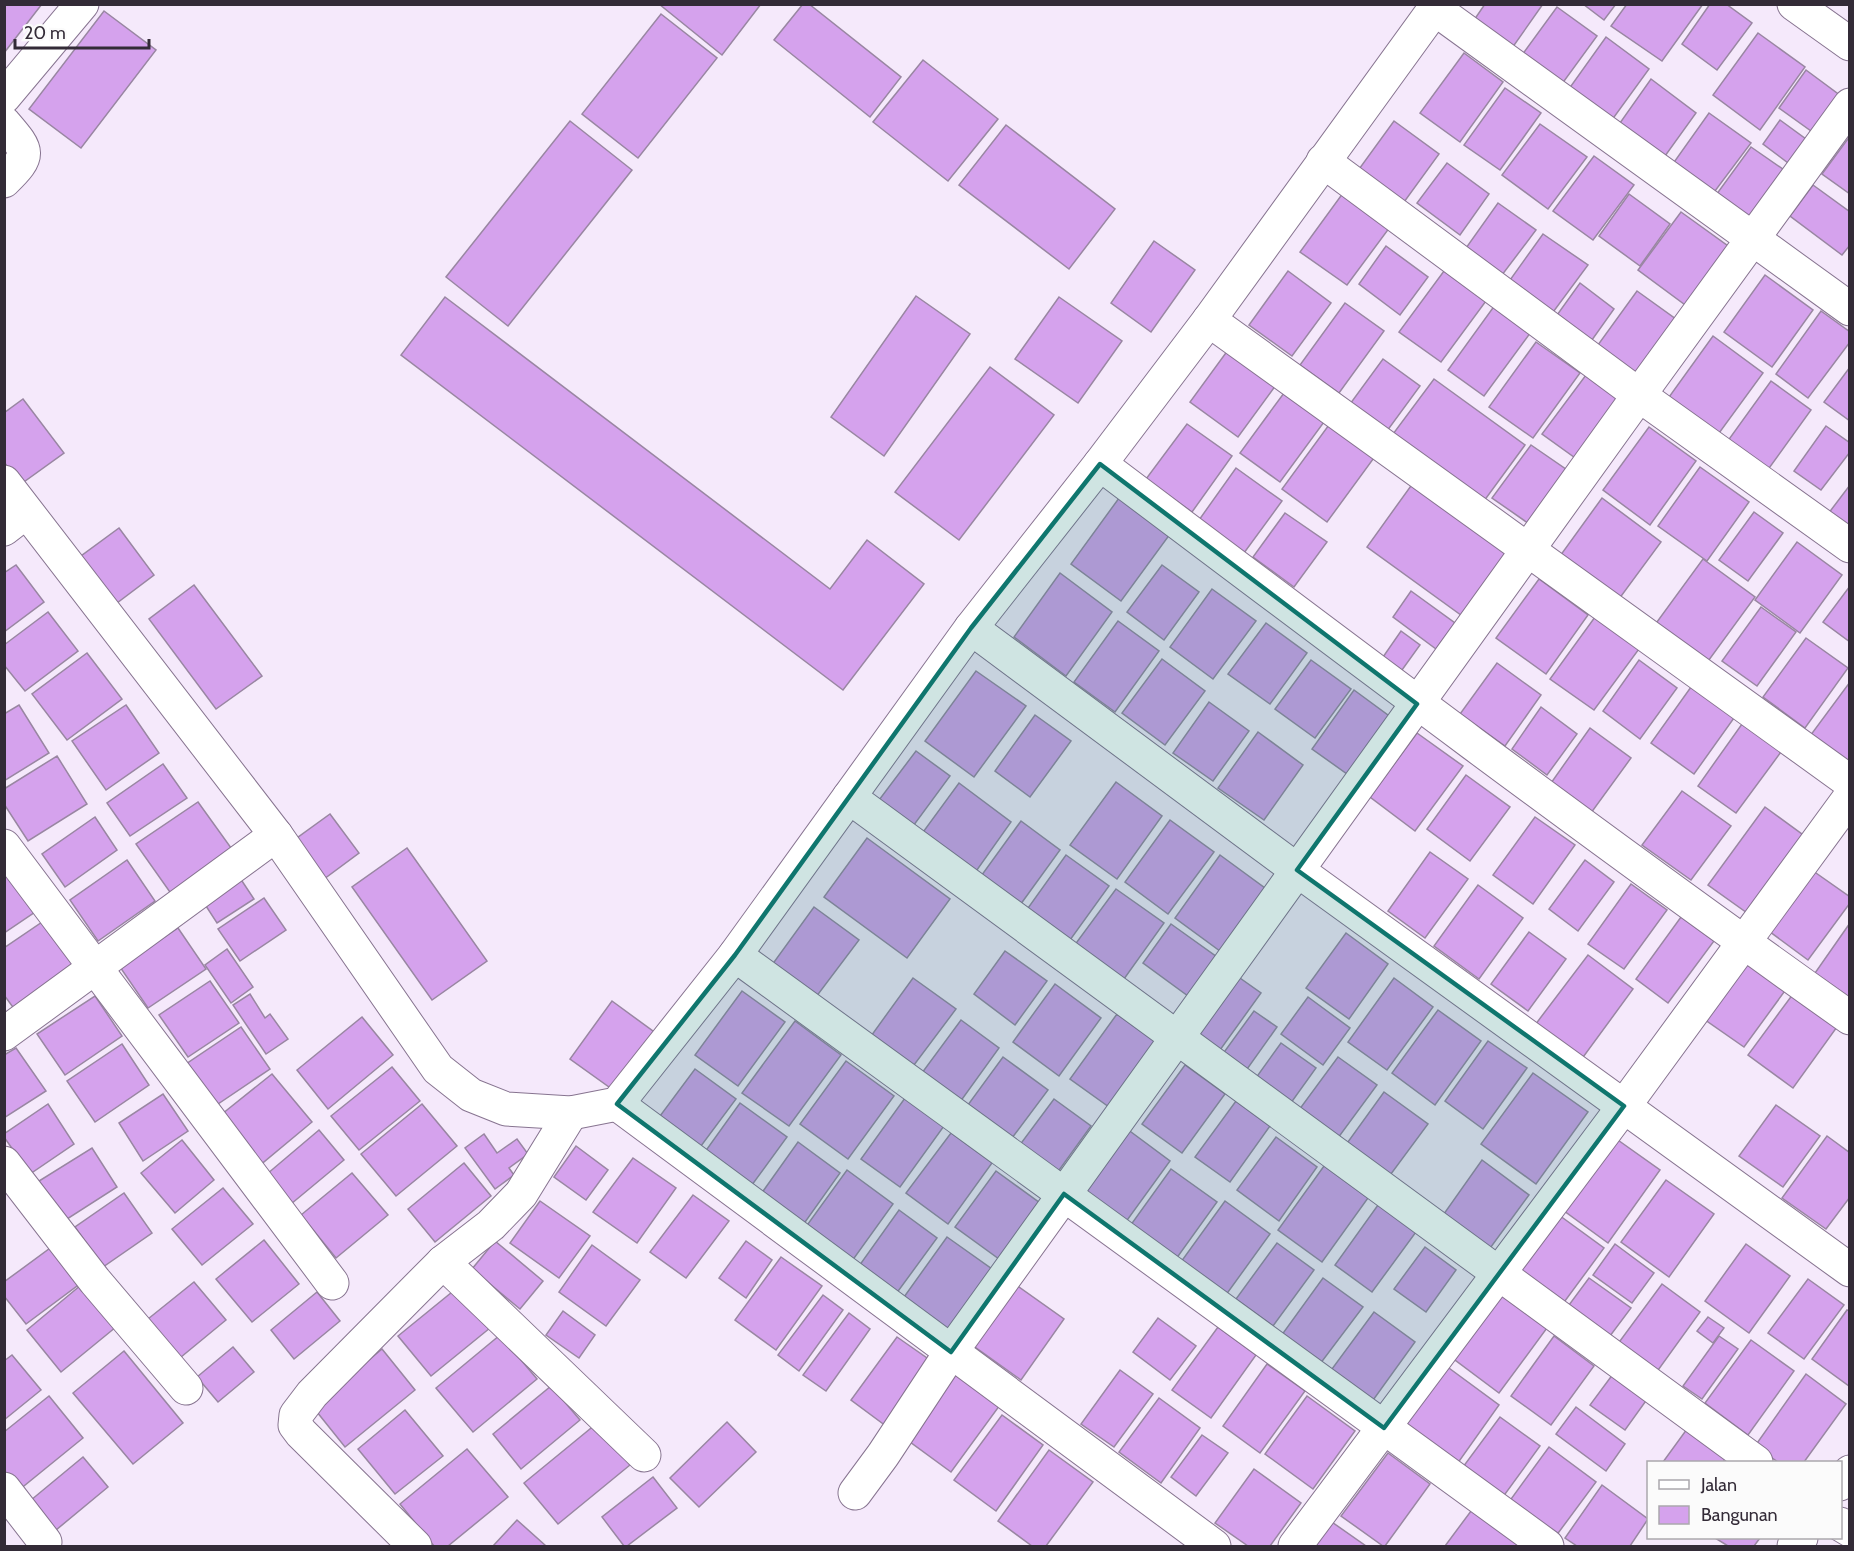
<svg xmlns="http://www.w3.org/2000/svg" width="1854" height="1551" viewBox="0 0 1854 1551" font-family="Cabin,sans-serif">
<rect width="100%" height="100%" fill="#f5e9fb"/>
<g fill="#d5a2ed" stroke="#9986a2" stroke-width="1.5">
<polygon points="4,4 42,4 4,53"/>
<polygon points="659,4 761,4 722,55"/>
<polygon points="803,4 809,4 901,77 870,117 774,40"/>
<polygon points="1485,4 1543,4 1510,51 1472,23"/>
<polygon points="1583,4 1616,4 1604,20"/>
<polygon points="1627,4 1703,4 1662,61 1611,26"/>
<polygon points="1710,4 1726,4 1752,23 1717,70 1682,44"/>
<polygon points="1557,7 1597,36 1559,88 1519,59"/>
<polygon points="104,11 156,50 81,148 29,109"/>
<polygon points="661,14 717,58 638,158 582,114"/>
<polygon points="1758,33 1805,67 1760,130 1713,95"/>
<polygon points="1606,37 1649,69 1609,124 1566,93"/>
<polygon points="1464,53 1503,82 1460,142 1420,113"/>
<polygon points="923,60 998,119 948,181 873,122"/>
<polygon points="1806,70 1845,99 1818,136 1779,108"/>
<polygon points="1651,79 1696,113 1660,163 1615,130"/>
<polygon points="1505,88 1541,113 1500,170 1464,145"/>
<polygon points="1709,113 1751,143 1712,195 1672,165"/>
<polygon points="1780,120 1810,142 1792,166 1763,144"/>
<polygon points="570,121 632,170 508,326 446,277"/>
<polygon points="1394,121 1439,154 1399,209 1354,176"/>
<polygon points="1540,124 1587,157 1548,209 1502,175"/>
<polygon points="1006,125 1115,209 1069,269 959,185"/>
<polygon points="1850,136 1850,194 1822,174"/>
<polygon points="1751,147 1790,174 1754,222 1716,195"/>
<polygon points="1594,156 1634,185 1593,240 1553,211"/>
<polygon points="1447,163 1489,194 1460,235 1417,203"/>
<polygon points="1813,185 1850,212 1850,245 1842,255 1790,216"/>
<polygon points="1343,193 1390,227 1347,285 1300,252"/>
<polygon points="1629,194 1670,224 1640,266 1599,236"/>
<polygon points="1498,203 1536,230 1502,275 1466,248"/>
<polygon points="1681,212 1735,251 1692,310 1638,270"/>
<polygon points="1543,234 1588,265 1548,319 1505,287"/>
<polygon points="1154,241 1195,270 1151,332 1111,303"/>
<polygon points="1386,246 1428,277 1400,315 1359,284"/>
<polygon points="1288,271 1331,303 1292,356 1249,325"/>
<polygon points="1444,271 1486,301 1441,362 1399,332"/>
<polygon points="1765,275 1813,310 1772,367 1724,332"/>
<polygon points="1580,283 1614,309 1587,347 1552,322"/>
<polygon points="1637,291 1680,322 1637,380 1595,349"/>
<polygon points="916,296 970,334 884,456 831,417"/>
<polygon points="445,297 830,589 867,540 924,584 843,690 401,355"/>
<polygon points="1059,297 1122,341 1078,403 1015,359"/>
<polygon points="1345,303 1384,331 1339,393 1300,365"/>
<polygon points="1495,305 1531,332 1484,396 1448,370"/>
<polygon points="1821,311 1850,332 1850,342 1808,398 1776,374"/>
<polygon points="1713,336 1763,373 1714,440 1664,404"/>
<polygon points="1536,342 1580,373 1533,438 1489,407"/>
<polygon points="1228,350 1276,385 1238,437 1190,402"/>
<polygon points="1383,359 1420,386 1387,431 1350,404"/>
<polygon points="990,367 1054,415 959,540 895,492"/>
<polygon points="1850,367 1850,421 1824,402"/>
<polygon points="1586,375 1628,406 1585,465 1542,434"/>
<polygon points="1434,379 1525,445 1484,501 1393,434"/>
<polygon points="1771,381 1811,410 1767,471 1727,442"/>
<polygon points="1284,393 1324,422 1280,482 1240,453"/>
<polygon points="23,399 64,453 21,484 4,462 4,413"/>
<polygon points="1334,418 1379,451 1327,522 1282,489"/>
<polygon points="1187,424 1232,456 1192,512 1146,479"/>
<polygon points="1826,426 1850,443 1850,452 1821,490 1794,471"/>
<polygon points="1649,427 1696,461 1650,525 1603,490"/>
<polygon points="1531,445 1573,474 1535,528 1492,498"/>
<polygon points="1700,467 1749,502 1707,561 1658,526"/>
<polygon points="1236,468 1282,501 1244,553 1199,520"/>
<polygon points="1413,483 1511,555 1465,618 1367,547"/>
<polygon points="1850,485 1850,529 1828,514"/>
<polygon points="1122,494 1173,530 1121,601 1071,564"/>
<polygon points="1602,498 1661,542 1619,599 1560,556"/>
<polygon points="1754,512 1783,533 1748,581 1719,560"/>
<polygon points="1285,513 1327,542 1294,587 1253,557"/>
<polygon points="119,528 154,575 117,603 81,556"/>
<polygon points="1797,542 1842,575 1800,633 1755,600"/>
<polygon points="1703,559 1755,597 1706,664 1654,626"/>
<polygon points="16,565 44,602 4,632 4,573"/>
<polygon points="1162,565 1199,592 1164,640 1127,612"/>
<polygon points="1060,573 1112,612 1066,676 1014,637"/>
<polygon points="1539,579 1588,615 1546,674 1496,638"/>
<polygon points="194,585 262,676 216,709 149,619"/>
<polygon points="1850,586 1850,642 1823,622"/>
<polygon points="1212,589 1256,621 1213,679 1170,647"/>
<polygon points="1411,591 1455,623 1436,649 1393,617"/>
<polygon points="1761,607 1796,632 1757,686 1722,661"/>
<polygon points="48,612 78,651 25,691 4,665 4,645"/>
<polygon points="1595,617 1639,649 1594,710 1550,679"/>
<polygon points="1118,621 1159,651 1115,712 1074,682"/>
<polygon points="1266,623 1307,653 1270,704 1228,674"/>
<polygon points="1401,631 1420,645 1402,670 1383,657"/>
<polygon points="1806,638 1848,668 1805,728 1763,697"/>
<polygon points="87,653 122,699 67,740 32,694"/>
<polygon points="1162,659 1205,691 1165,745 1122,713"/>
<polygon points="1311,660 1351,689 1315,738 1275,709"/>
<polygon points="1639,660 1677,688 1640,739 1603,711"/>
<polygon points="1497,663 1541,695 1505,746 1460,714"/>
<polygon points="976,671 1026,706 974,777 925,741"/>
<polygon points="1850,682 1850,765 1810,736"/>
<polygon points="1691,687 1734,718 1694,774 1651,743"/>
<polygon points="1354,690 1396,721 1354,779 1312,749"/>
<polygon points="1209,702 1249,731 1213,781 1173,753"/>
<polygon points="19,705 49,753 4,781 4,714"/>
<polygon points="126,705 159,753 106,790 72,741"/>
<polygon points="1541,707 1577,734 1547,775 1512,749"/>
<polygon points="1035,715 1071,741 1030,797 995,771"/>
<polygon points="1742,724 1781,752 1736,813 1698,786"/>
<polygon points="1590,728 1631,758 1591,813 1551,783"/>
<polygon points="1258,732 1303,765 1264,820 1218,788"/>
<polygon points="1417,733 1463,766 1415,831 1370,797"/>
<polygon points="916,751 950,776 908,833 873,808"/>
<polygon points="57,756 87,804 28,841 4,804 4,789"/>
<polygon points="163,764 187,798 130,836 107,803"/>
<polygon points="1466,775 1510,807 1470,861 1427,829"/>
<polygon points="1116,782 1162,816 1117,879 1070,845"/>
<polygon points="959,783 1011,822 972,877 918,839"/>
<polygon points="1682,791 1731,826 1691,880 1642,845"/>
<polygon points="198,802 234,852 172,895 136,844"/>
<polygon points="1765,807 1806,837 1750,915 1708,885"/>
<polygon points="330,814 359,853 320,882 290,843"/>
<polygon points="95,817 117,850 65,887 42,854"/>
<polygon points="1535,817 1575,845 1533,904 1493,875"/>
<polygon points="1170,820 1214,852 1168,914 1125,882"/>
<polygon points="1021,821 1060,850 1015,912 976,883"/>
<polygon points="867,838 950,899 907,958 824,897"/>
<polygon points="407,848 487,961 432,1000 352,887"/>
<polygon points="1430,852 1468,879 1425,938 1388,911"/>
<polygon points="1066,855 1109,886 1065,947 1023,915"/>
<polygon points="1220,855 1269,891 1224,954 1175,918"/>
<polygon points="127,860 155,901 98,941 70,900"/>
<polygon points="1585,860 1614,882 1578,931 1549,909"/>
<polygon points="4,866 38,910 4,933"/>
<polygon points="1806,866 1850,897 1850,903 1808,960 1762,926"/>
<polygon points="240,878 254,899 217,923 204,903"/>
<polygon points="1631,884 1667,910 1624,969 1588,944"/>
<polygon points="1478,885 1523,918 1479,979 1434,946"/>
<polygon points="1116,889 1164,923 1119,986 1071,950"/>
<polygon points="264,898 286,930 240,961 218,929"/>
<polygon points="814,907 859,940 813,1001 769,969"/>
<polygon points="51,916 83,963 15,1010 4,995 4,948"/>
<polygon points="1681,917 1714,941 1668,1003 1636,979"/>
<polygon points="1850,923 1850,995 1848,996 1815,973"/>
<polygon points="1171,924 1217,957 1188,996 1143,963"/>
<polygon points="178,928 206,969 148,1008 120,967"/>
<polygon points="1529,932 1566,959 1528,1011 1491,984"/>
<polygon points="1346,933 1388,964 1349,1019 1306,988"/>
<polygon points="227,949 253,987 231,1003 205,965"/>
<polygon points="1005,951 1047,981 1015,1025 974,994"/>
<polygon points="1588,955 1633,989 1581,1060 1535,1025"/>
<polygon points="1744,957 1787,988 1744,1047 1701,1017"/>
<polygon points="1230,971 1261,993 1215,1057 1184,1034"/>
<polygon points="913,978 956,1009 908,1073 866,1043"/>
<polygon points="1394,978 1433,1007 1387,1070 1348,1042"/>
<polygon points="210,981 239,1023 188,1057 159,1015"/>
<polygon points="1055,984 1101,1018 1059,1076 1013,1042"/>
<polygon points="742,991 785,1022 738,1086 695,1055"/>
<polygon points="250,994 265,1018 270,1014 288,1039 266,1054 233,1005"/>
<polygon points="1793,994 1837,1027 1793,1088 1748,1055"/>
<polygon points="95,996 122,1036 65,1075 37,1034"/>
<polygon points="1308,997 1350,1028 1323,1065 1281,1034"/>
<polygon points="612,1001 657,1034 616,1092 570,1059"/>
<polygon points="1438,1010 1481,1041 1435,1105 1392,1073"/>
<polygon points="1254,1011 1277,1027 1245,1072 1222,1055"/>
<polygon points="1117,1014 1156,1042 1109,1107 1070,1079"/>
<polygon points="362,1017 393,1055 328,1109 297,1070"/>
<polygon points="961,1020 999,1048 955,1109 916,1081"/>
<polygon points="795,1021 841,1055 789,1126 742,1093"/>
<polygon points="241,1027 270,1069 215,1106 186,1064"/>
<polygon points="1488,1041 1527,1068 1483,1129 1445,1101"/>
<polygon points="1281,1043 1316,1068 1288,1107 1253,1082"/>
<polygon points="122,1044 149,1085 95,1122 67,1081"/>
<polygon points="16,1048 46,1091 4,1118 4,1055"/>
<polygon points="1003,1057 1048,1090 1006,1146 962,1113"/>
<polygon points="1338,1057 1377,1085 1335,1142 1296,1114"/>
<polygon points="846,1061 894,1096 848,1159 800,1124"/>
<polygon points="1185,1065 1225,1094 1182,1153 1142,1124"/>
<polygon points="392,1067 420,1101 359,1150 331,1116"/>
<polygon points="695,1069 736,1099 698,1150 657,1120"/>
<polygon points="1533,1073 1588,1112 1536,1184 1481,1144"/>
<polygon points="272,1074 312,1122 253,1171 212,1122"/>
<polygon points="1384,1092 1428,1124 1388,1178 1345,1146"/>
<polygon points="163,1094 188,1131 143,1161 119,1123"/>
<polygon points="905,1098 944,1126 900,1187 861,1159"/>
<polygon points="1054,1099 1091,1126 1057,1173 1019,1146"/>
<polygon points="1236,1101 1270,1126 1230,1182 1195,1157"/>
<polygon points="740,1103 787,1137 749,1189 702,1156"/>
<polygon points="48,1104 74,1144 30,1174 4,1137 4,1134"/>
<polygon points="422,1104 457,1146 396,1196 361,1154"/>
<polygon points="1776,1105 1820,1136 1783,1187 1739,1156"/>
<polygon points="1123,1126 1170,1161 1120,1230 1073,1195"/>
<polygon points="319,1130 344,1160 291,1204 267,1174"/>
<polygon points="951,1133 992,1163 948,1224 906,1193"/>
<polygon points="1608,1133 1660,1170 1608,1243 1556,1205"/>
<polygon points="484,1134 497,1153 517,1139 528,1154 509,1168 514,1175 495,1189 465,1148"/>
<polygon points="1827,1136 1850,1153 1850,1197 1826,1229 1782,1198"/>
<polygon points="1276,1137 1317,1167 1279,1221 1237,1190"/>
<polygon points="182,1140 214,1180 175,1213 141,1173"/>
<polygon points="798,1142 840,1173 803,1225 761,1194"/>
<polygon points="576,1146 608,1170 586,1200 554,1177"/>
<polygon points="92,1148 117,1187 64,1221 39,1181"/>
<polygon points="633,1158 676,1188 637,1243 593,1212"/>
<polygon points="1482,1160 1529,1195 1488,1251 1441,1218"/>
<polygon points="464,1163 491,1196 435,1242 408,1209"/>
<polygon points="1324,1166 1368,1198 1322,1262 1278,1230"/>
<polygon points="1171,1169 1217,1202 1171,1266 1125,1233"/>
<polygon points="847,1170 893,1204 852,1261 805,1228"/>
<polygon points="996,1171 1040,1203 999,1259 955,1227"/>
<polygon points="352,1173 388,1215 336,1258 301,1215"/>
<polygon points="1666,1180 1714,1214 1669,1277 1621,1242"/>
<polygon points="223,1188 253,1224 202,1265 172,1229"/>
<polygon points="124,1193 152,1233 103,1267 75,1227"/>
<polygon points="693,1195 729,1221 686,1278 650,1252"/>
<polygon points="540,1201 590,1236 559,1278 510,1243"/>
<polygon points="1225,1201 1270,1234 1223,1299 1178,1266"/>
<polygon points="1378,1205 1416,1232 1372,1292 1335,1265"/>
<polygon points="899,1210 937,1238 896,1294 859,1266"/>
<polygon points="1552,1210 1604,1248 1562,1305 1510,1268"/>
<polygon points="947,1237 992,1269 948,1330 904,1297"/>
<polygon points="264,1240 299,1284 252,1322 216,1279"/>
<polygon points="495,1241 543,1281 520,1309 472,1269"/>
<polygon points="746,1241 772,1260 746,1298 719,1278"/>
<polygon points="57,1243 85,1280 26,1324 4,1296 4,1282"/>
<polygon points="1277,1243 1314,1270 1273,1326 1236,1299"/>
<polygon points="1615,1244 1654,1273 1632,1303 1593,1275"/>
<polygon points="1746,1244 1790,1276 1749,1333 1705,1301"/>
<polygon points="592,1245 640,1280 606,1326 559,1292"/>
<polygon points="1425,1247 1456,1270 1426,1312 1394,1289"/>
<polygon points="781,1257 822,1286 776,1350 735,1320"/>
<polygon points="1323,1278 1363,1307 1320,1364 1281,1336"/>
<polygon points="1589,1278 1631,1308 1607,1340 1566,1309"/>
<polygon points="1808,1279 1844,1305 1804,1359 1768,1333"/>
<polygon points="194,1282 226,1320 175,1362 143,1323"/>
<polygon points="1012,1282 1064,1319 1021,1380 968,1342"/>
<polygon points="1662,1284 1700,1312 1656,1373 1617,1345"/>
<polygon points="81,1285 116,1327 61,1372 27,1330"/>
<polygon points="457,1288 490,1328 431,1376 398,1336"/>
<polygon points="317,1292 340,1321 294,1359 271,1330"/>
<polygon points="1498,1293 1547,1328 1499,1393 1451,1357"/>
<polygon points="823,1295 843,1310 799,1371 778,1355"/>
<polygon points="1847,1310 1850,1311 1849,1386 1812,1359"/>
<polygon points="563,1311 595,1335 579,1358 546,1335"/>
<polygon points="1374,1312 1415,1342 1371,1403 1329,1373"/>
<polygon points="849,1313 870,1329 826,1391 803,1375"/>
<polygon points="1708,1317 1724,1328 1713,1343 1697,1331"/>
<polygon points="1158,1318 1196,1346 1170,1380 1133,1352"/>
<polygon points="1218,1327 1256,1355 1211,1418 1172,1390"/>
<polygon points="500,1335 537,1379 473,1432 436,1388"/>
<polygon points="1554,1336 1594,1366 1551,1425 1511,1396"/>
<polygon points="1719,1336 1738,1349 1702,1399 1683,1386"/>
<polygon points="897,1337 937,1365 890,1429 851,1400"/>
<polygon points="1751,1340 1794,1371 1748,1435 1705,1403"/>
<polygon points="233,1347 254,1372 218,1402 197,1377"/>
<polygon points="382,1349 415,1390 345,1447 313,1407"/>
<polygon points="124,1351 183,1423 133,1464 73,1393"/>
<polygon points="12,1355 41,1390 4,1420 4,1361"/>
<polygon points="1438,1360 1499,1405 1455,1467 1393,1422"/>
<polygon points="1267,1364 1305,1391 1260,1453 1223,1426"/>
<polygon points="1120,1370 1153,1394 1114,1447 1081,1424"/>
<polygon points="955,1372 1000,1405 951,1472 906,1439"/>
<polygon points="1613,1374 1648,1398 1625,1430 1590,1405"/>
<polygon points="1806,1374 1846,1404 1804,1462 1778,1462 1755,1446"/>
<polygon points="551,1386 580,1420 521,1469 493,1434"/>
<polygon points="49,1396 83,1438 19,1490 4,1473 4,1432"/>
<polygon points="1307,1396 1355,1431 1313,1489 1265,1454"/>
<polygon points="1159,1398 1200,1428 1161,1483 1119,1452"/>
<polygon points="1576,1407 1625,1444 1606,1471 1556,1434"/>
<polygon points="405,1410 443,1456 395,1494 358,1449"/>
<polygon points="1002,1415 1043,1445 996,1511 954,1480"/>
<polygon points="1500,1417 1540,1446 1500,1501 1460,1471"/>
<polygon points="727,1422 756,1452 699,1507 670,1478"/>
<polygon points="596,1424 630,1465 558,1524 524,1483"/>
<polygon points="1687,1429 1726,1458 1723,1462 1663,1462"/>
<polygon points="1202,1435 1228,1453 1196,1496 1171,1477"/>
<polygon points="1549,1447 1596,1482 1553,1540 1506,1506"/>
<polygon points="467,1449 508,1497 448,1546 434,1546 400,1504"/>
<polygon points="1049,1450 1093,1482 1046,1546 1032,1546 998,1521"/>
<polygon points="1388,1453 1430,1484 1385,1546 1383,1546 1341,1516"/>
<polygon points="83,1457 108,1487 50,1535 25,1505"/>
<polygon points="1254,1469 1301,1503 1270,1546 1248,1546 1215,1523"/>
<polygon points="653,1477 677,1508 627,1546 624,1546 602,1517"/>
<polygon points="1602,1485 1648,1519 1630,1546 1577,1546 1565,1538"/>
<polygon points="1477,1503 1529,1546 1445,1546"/>
<polygon points="517,1520 546,1546 493,1546"/>
<polygon points="1329,1520 1366,1546 1309,1546"/>
<polygon points="1715,1538 1760,1538 1754,1546 1728,1546"/>
</g>
<g fill="none" stroke-linecap="round" stroke-linejoin="round">
<defs>
<g id="minor">
<polyline points="1794,4 1850,44"/>
<polyline points="1435,9 1850,309"/>
<polyline points="4,97 82,4"/>
<path d="M4,123C28,151 32,154 4,181"/>
<polyline points="1323,161 1639,395 1850,546"/>
<polyline points="1209,320 1850,782"/>
<path d="M1100,464C1348,651 1596,838 1850,1018"/>
<polyline points="4,482 276,835 438,1069 471,1095 506,1109 571,1113 617,1104 735,955 971,628 1100,464 1209,320 1438,4"/>
<polyline points="4,529 26,512"/>
<polyline points="971,628 1297,870 1850,1270"/>
<polyline points="849,797 1756,1462"/>
<polyline points="4,846 332,1283"/>
<polyline points="735,955 1547,1546"/>
<polyline points="4,1034 276,835"/>
<polyline points="617,1104 1214,1546"/>
<polyline points="4,1163 95,1281 186,1388"/>
<polyline points="443,1262 644,1455"/>
<polyline points="1840,1484 1850,1472"/>
<polyline points="4,1489 45,1542"/>
<polyline points="855,1493 883,1455 951,1352 1639,395 1850,105"/>
<polyline points="1840,1524 1850,1530"/>
<polyline points="415,1546 301,1433 295,1425 296,1415 312,1394 443,1262 491,1225 521,1194 571,1113"/>
<polyline points="1295,1546 1624,1106 1850,797"/>
<polyline points="1794,1546 1801,1538"/>
</g>
</defs>
<use href="#minor" stroke="#877490" stroke-width="35"/>
<use href="#minor" stroke="#fff" stroke-width="33"/>
</g>
<path fill="#0f766e" fill-opacity="0.2" stroke="#0f766e" stroke-width="4.5" stroke-linejoin="round" d="M1100,464L1417,704L1297,870L1624,1106L1384,1428L1064,1194L951,1352L617,1104L735,955L971,628Z"/>
<rect width="1854" height="1551" fill="none" stroke="#332b37" stroke-width="12"/>
<rect x="1647" y="1461" width="195" height="78" fill="#fbfbfb" stroke="#aba8ad" stroke-width="1.5"/>
<rect x="1659" y="1480" width="30" height="9" fill="#ffffff" stroke="#aba8ad" stroke-width="1.5"/>
<text x="1701" y="1491" font-size="18" fill="#332b37">Jalan</text>
<rect x="1659" y="1506" width="30" height="18" fill="#d5a2ed" stroke="#aba8ad" stroke-width="1.5"/>
<text x="1701" y="1521" font-size="18" fill="#332b37">Bangunan</text>
<path d="M15 39v9h134v-9" fill="none" stroke="#332b37" stroke-width="3"/>
<text x="24" y="39" font-size="18" fill="#332b37" stroke="#fbfbfb" stroke-width="4.5" paint-order="stroke">20 m</text>
</svg>
